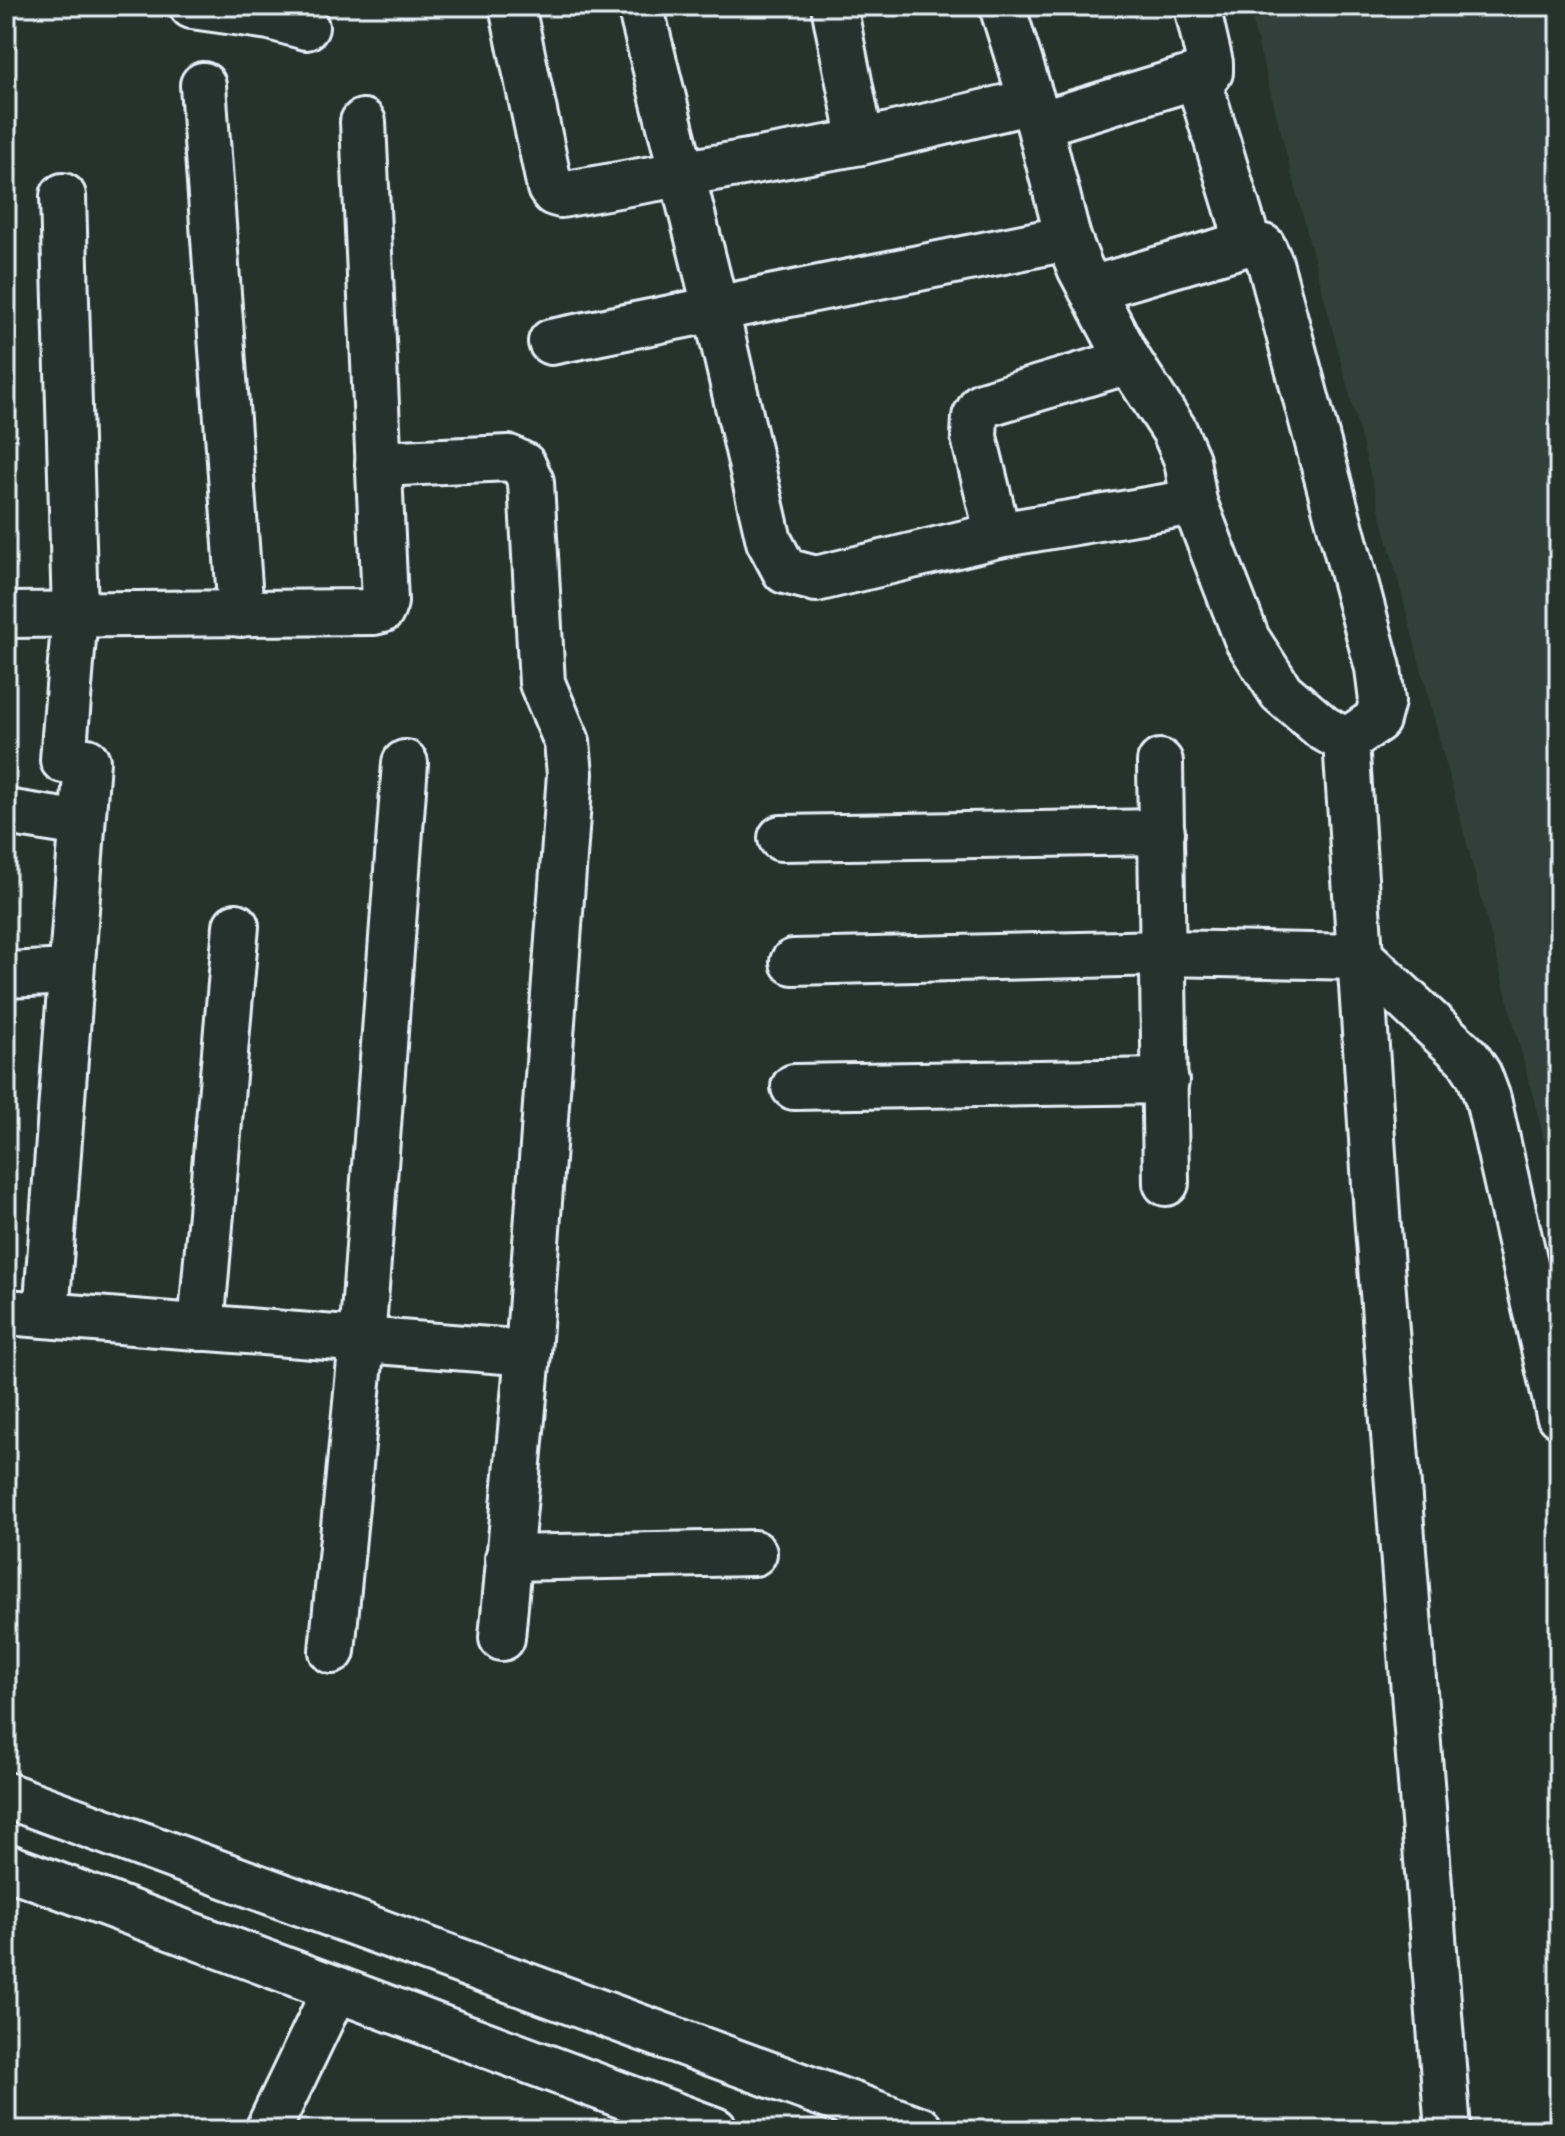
<svg xmlns="http://www.w3.org/2000/svg" width="1565" height="2136" viewBox="0 0 1565 2136" font-family="'Architects Daughter',sans-serif">
<rect width="100%" height="100%" fill="#26332d"/>
<filter id="ink" filterUnits="userSpaceOnUse"><feTurbulence type="fractalNoise" baseFrequency=".0125" numOctaves="2"/><feDisplacementMap in="SourceGraphic" scale="16" xChannelSelector="R" yChannelSelector="G"/><feConvolveMatrix kernelMatrix="1 2 1 2 8 2 1 2 1" color-interpolation-filters="sRGB"/></filter>
<g filter="url(#ink)">
<polygon fill="#333f3a" points="1248,6 1559,6 1559,1196"/>
<g fill="none" stroke-linecap="round" stroke-linejoin="round">
<defs>
<g id="street">
<polyline points="192,6 270,17 306,27"/>
<polyline points="512,6 550,188 554,193 561,195 861,142 834,6"/>
<polyline points="640,6 716,310 769,541 785,571 816,579 998,535 1194,502"/>
<polyline points="1002,6 1039,124"/>
<polyline points="1197,6 1210,63 1210,72 1039,124 1068,238 1080,268 1129,361 1174,430 1187,460 1194,502 1247,639 1281,692 1323,728 1346,741 1377,1215 1448,2130"/>
<polyline points="1197,75 1248,243"/>
<polyline points="203,85 241,614"/>
<polyline points="861,142 1032,101"/>
<polyline points="1091,289 1248,243 1263,247 1270,263 1378,668 1382,701 1377,720 1346,741"/>
<polyline points="551,342 1068,238"/>
<polyline points="998,535 974,437 975,417 982,405 1129,361"/>
<polyline points="6,615 374,612 382,610 385,602 363,122"/>
<polyline points="63,760 75,614 63,196"/>
<polyline points="1160,762 1166,1183"/>
<polyline points="6,812 82,824"/>
<polyline points="781,838 1162,832"/>
<polyline points="793,962 1165,953 1361,957 1468,1058 1479,1075 1488,1099 1559,1415"/>
<polyline points="6,975 71,972"/>
<polyline points="794,1087 1166,1081"/>
<polyline points="6,1312 528,1353 570,774 567,742 542,683 531,482 523,465 509,458 378,464"/>
<polyline points="46,1315 87,761"/>
<polyline points="201,1328 236,926"/>
<polyline points="508,1558 754,1553"/>
<polyline points="502,1638 528,1353"/>
<polyline points="332,1651 362,1341 405,763"/>
<polyline points="268,2130 335,1990"/>
</g>
<g id="primary">
<polyline points="6,1795 921,2130"/>
<polyline points="6,1866 715,2130"/>
</g>
</defs>
<use href="#street" stroke="#e8f1f8" stroke-width="50"/>
<use href="#primary" stroke="#e8f1f8" stroke-width="50"/>
<use href="#street" stroke="#26332d" stroke-width="44"/>
<use href="#primary" stroke="#26332d" stroke-width="44"/>
</g>
</g>
<rect width="1565" height="2136" fill="none" stroke="#26332d" stroke-width="32"/>
<rect x="16" y="16" width="1533" height="2104" fill="none" stroke="#e8f1f8" stroke-width="3" filter="url(#ink)"/>
</svg>
